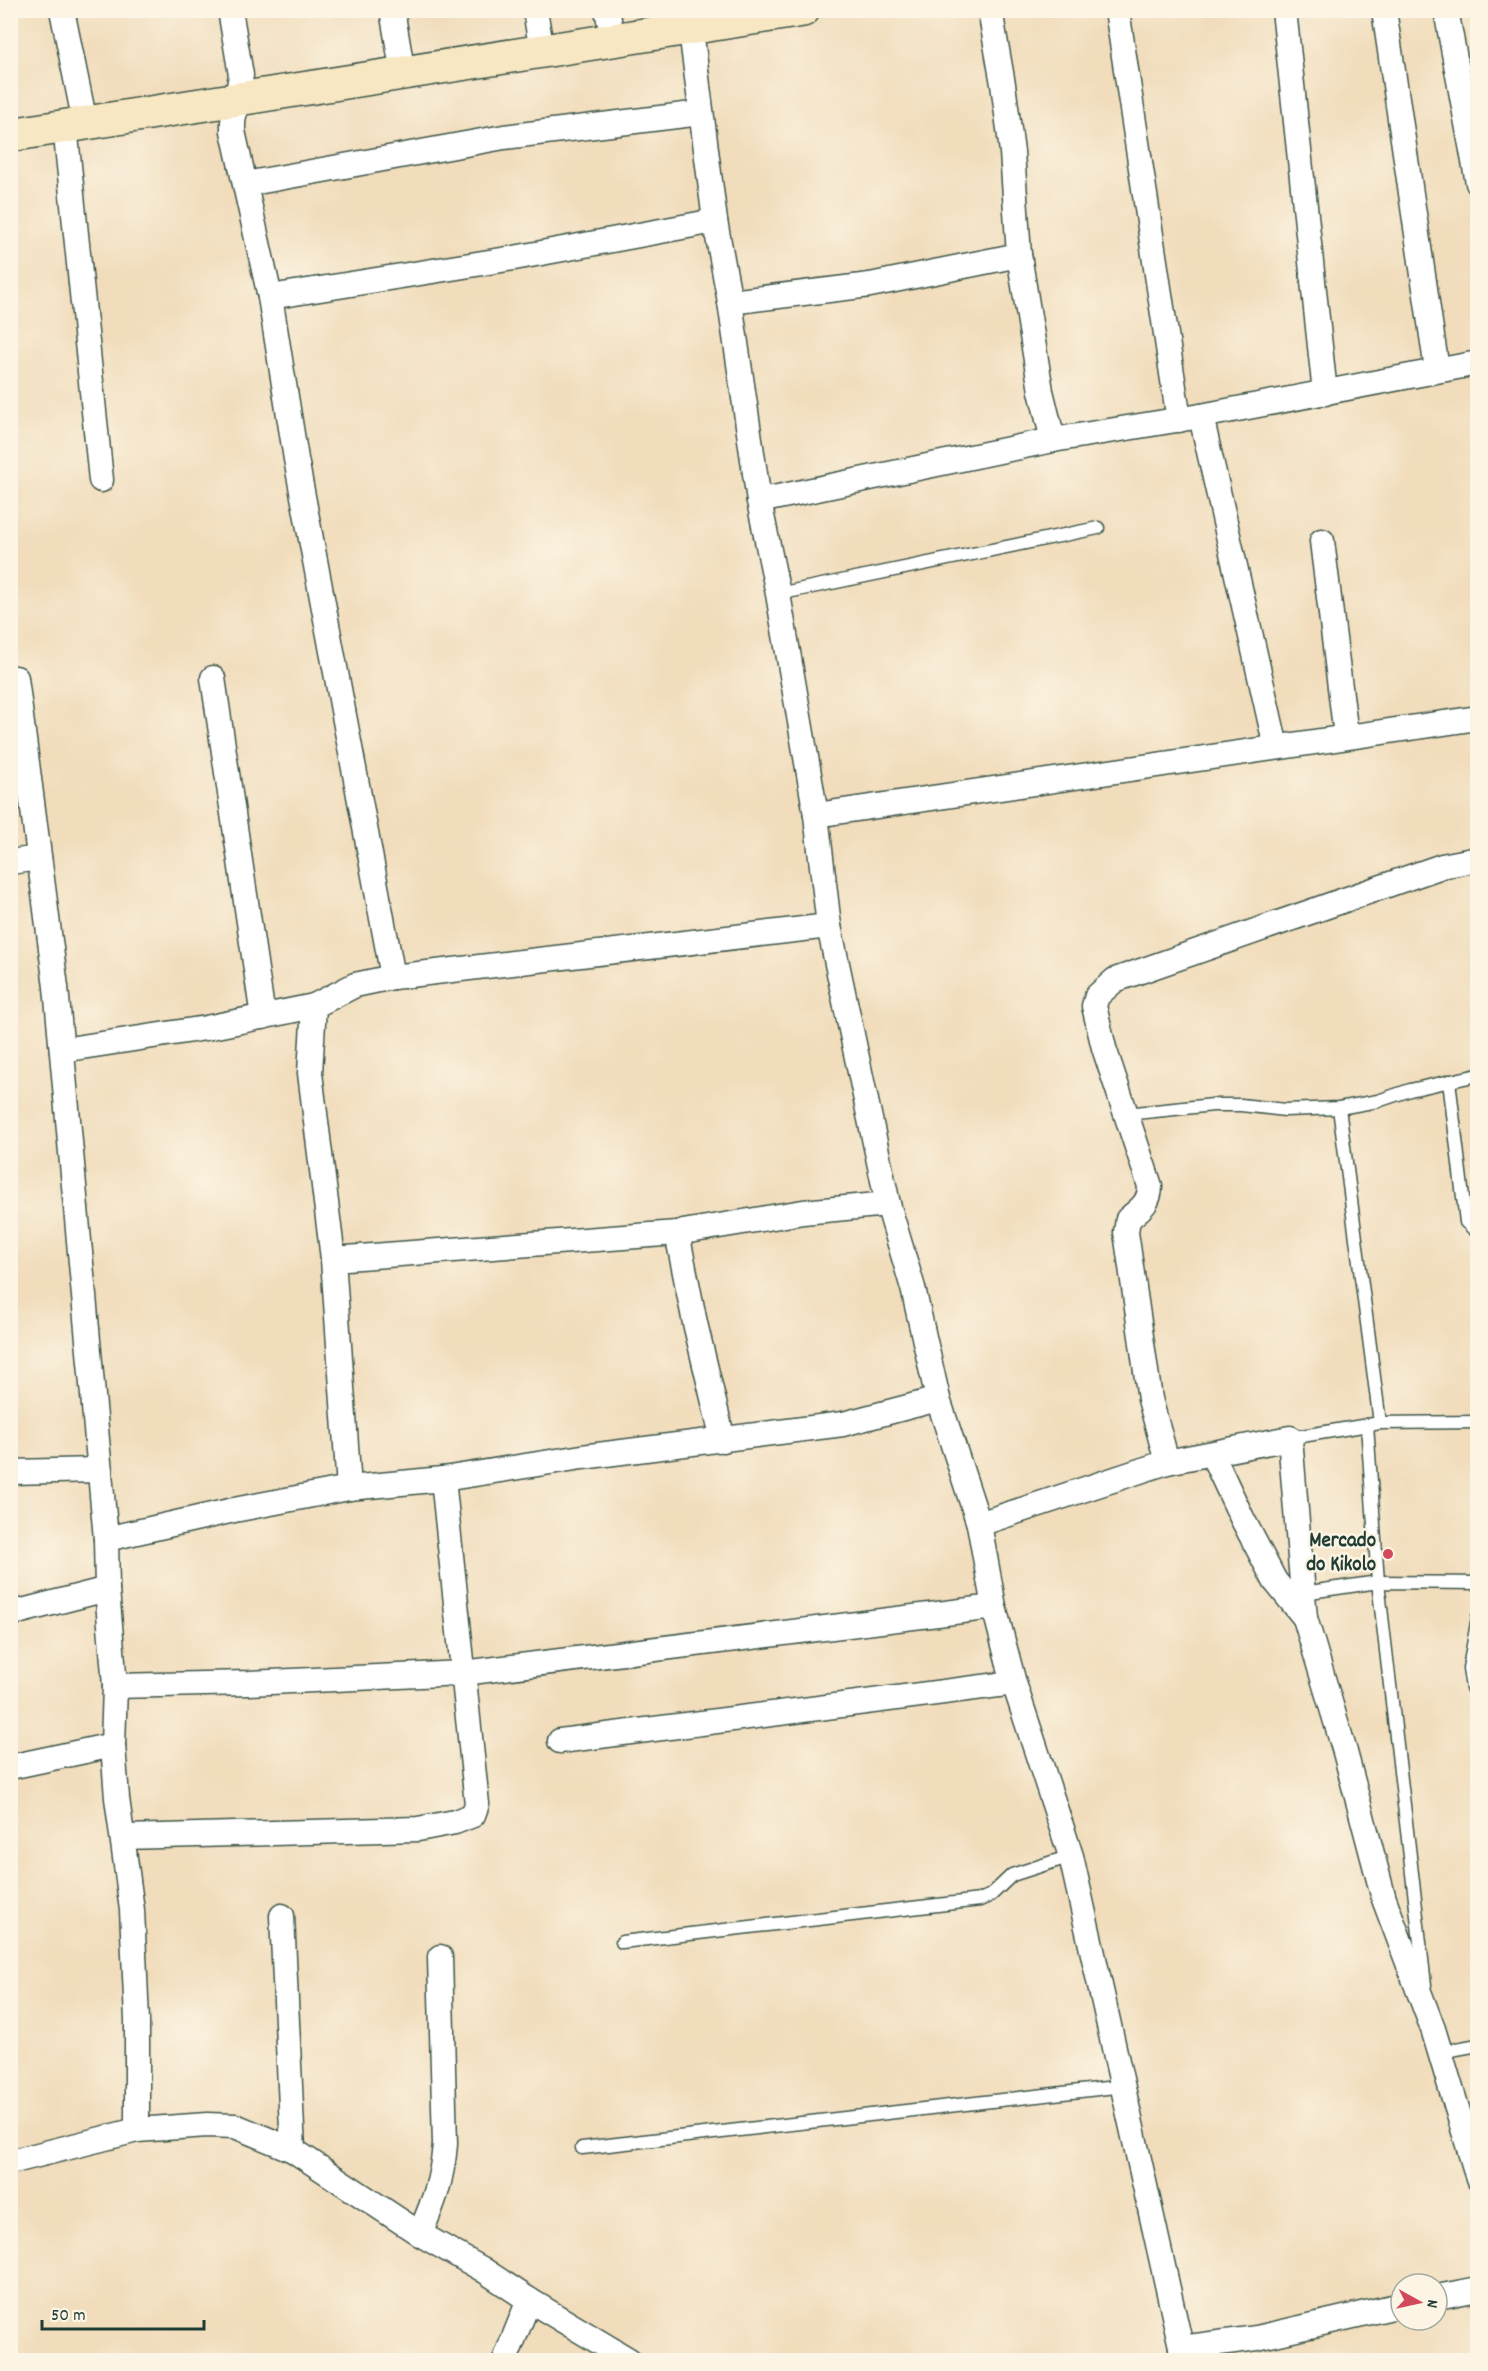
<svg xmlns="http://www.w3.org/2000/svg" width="1488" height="2371" viewBox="0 0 1488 2371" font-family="Dekko,sans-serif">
<rect width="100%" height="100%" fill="#fcf5e5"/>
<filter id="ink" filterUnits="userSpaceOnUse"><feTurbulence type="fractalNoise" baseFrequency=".0167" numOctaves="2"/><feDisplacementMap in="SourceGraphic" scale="12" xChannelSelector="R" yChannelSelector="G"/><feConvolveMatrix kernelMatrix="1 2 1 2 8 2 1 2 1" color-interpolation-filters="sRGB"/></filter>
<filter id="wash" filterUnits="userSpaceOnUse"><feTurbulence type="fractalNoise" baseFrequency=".008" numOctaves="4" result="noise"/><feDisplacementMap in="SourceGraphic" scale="24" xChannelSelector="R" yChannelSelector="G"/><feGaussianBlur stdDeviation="1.35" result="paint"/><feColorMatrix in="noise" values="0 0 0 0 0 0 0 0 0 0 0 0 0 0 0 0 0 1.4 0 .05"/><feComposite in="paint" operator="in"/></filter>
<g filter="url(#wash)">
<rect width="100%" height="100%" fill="#f1ddbc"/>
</g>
<g filter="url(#ink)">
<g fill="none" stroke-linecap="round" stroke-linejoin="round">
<defs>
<g id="lane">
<polyline points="778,594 1098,528"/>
<polyline points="1449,1081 1466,1222 1478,1233"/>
<polyline points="1339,1108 1380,1423"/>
<polyline points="1126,1114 1213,1105 1241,1105 1285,1110 1339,1108 1378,1101 1410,1090 1478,1075"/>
<polyline points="1367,1425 1378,1582 1425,1985"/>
<polyline points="1290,1438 1380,1423 1478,1422"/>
<polyline points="1303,1593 1378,1582 1478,1583"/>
<polyline points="1478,1617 1469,1668 1472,1688 1478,1690"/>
<polyline points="622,1942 980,1900 991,1895 1012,1875 1071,1856"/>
<polyline points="1440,2052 1478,2045"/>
<polyline points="582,2148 1124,2086"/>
</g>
<g id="street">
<polyline points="62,10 85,123"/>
<polyline points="230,10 241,75 233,122 233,131 270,297 296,459 393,977"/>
<polyline points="392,10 403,74"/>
<polyline points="535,10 542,52"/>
<polyline points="607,10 613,39"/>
<polyline points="990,10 1003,84 1012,152 1019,255 1041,391 1053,440"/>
<polyline points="1117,10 1179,420"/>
<polyline points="1284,10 1325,393"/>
<polyline points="1384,10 1437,370"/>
<polyline points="1446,10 1478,183"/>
<polyline points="691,30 715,221 730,302 759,501 778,594 816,815 829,926 888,1204 913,1288 938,1399 979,1524 994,1607 1014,1683 1071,1856 1184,2360"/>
<polyline points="65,126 101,480"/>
<polyline points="246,184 504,137 701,113"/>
<polyline points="270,297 514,258 715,221"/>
<polyline points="730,302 870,285 1019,255"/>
<polyline points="1201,416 1276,747"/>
<polyline points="759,501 1053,440 1201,416 1478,363"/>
<polyline points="1322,541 1346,736"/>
<polyline points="16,678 56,987 106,1539 107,1589 115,1686 113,1745 117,1798 132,1910 137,2020 137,2130"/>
<polyline points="213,678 263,1017"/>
<polyline points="816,815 1478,718"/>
<polyline points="10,862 39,858"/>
<polyline points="62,1050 206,1028 314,1006"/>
<polyline points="677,1233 695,1323 723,1440"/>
<polyline points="333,1259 677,1233 803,1212 888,1204"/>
<polyline points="1212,1454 1242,1518 1275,1581 1305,1618"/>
<path d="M1167,1462L1150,1399L1126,1232L1128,1219C1140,1209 1150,1203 1150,1186L1104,1048L1094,1006L1097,996L1115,980L1442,866L1478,859"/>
<polyline points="10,1472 100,1470"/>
<polyline points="349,1488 333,1259 310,1073 314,1006 355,985 393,977 829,926"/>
<polyline points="979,1524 1167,1462 1290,1438 1305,1618 1345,1752 1384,1899 1433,2029 1478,2178"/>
<polyline points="106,1539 234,1510 349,1488 443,1479 582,1457 843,1424 938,1399"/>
<polyline points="10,1614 107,1589"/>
<polyline points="115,1686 249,1683 463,1673 994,1607"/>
<polyline points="560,1741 1014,1683"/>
<polyline points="10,1767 113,1745"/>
<polyline points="124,1837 418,1829 455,1822 473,1815 477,1804 443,1479"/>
<polyline points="282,1916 293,2150"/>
<polyline points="10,2162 137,2130 207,2125 235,2126 293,2150 420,2234 482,2269 529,2300 629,2360"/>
<path d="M420,2234C434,2201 442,2181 445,2144L440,1957"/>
<polyline points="1437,2297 1478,2289"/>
<polyline points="1181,2348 1257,2338 1401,2305"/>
<polyline points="505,2360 529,2300"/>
</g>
<polyline id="secondary" points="10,135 803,10"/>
</defs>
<use href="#lane" stroke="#3e5548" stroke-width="15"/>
<use href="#street" stroke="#3e5548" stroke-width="27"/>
<use href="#secondary" stroke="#3e5548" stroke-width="36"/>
<use href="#lane" stroke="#fff" stroke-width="12"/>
<use href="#street" stroke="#fff" stroke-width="24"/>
<use href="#secondary" stroke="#f7e8c3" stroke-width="33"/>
</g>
</g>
<circle fill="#d1495b" stroke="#fcf5e5" stroke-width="2" cx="1388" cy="1554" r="6"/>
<g text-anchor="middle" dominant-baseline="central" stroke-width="5" stroke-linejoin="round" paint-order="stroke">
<g font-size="21" font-weight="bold" fill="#1f3d34" stroke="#fcf5e5" text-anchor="end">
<text x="1376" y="1542">Mercado<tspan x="1376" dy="24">do Kikolo</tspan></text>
</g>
</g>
<rect width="1488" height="2371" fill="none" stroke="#fcf5e5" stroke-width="36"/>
<g transform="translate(1419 2302) rotate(98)"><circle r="28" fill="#fcf5e5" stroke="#a4ab9e" stroke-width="1.5"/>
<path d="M0-4.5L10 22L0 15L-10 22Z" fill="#d1495b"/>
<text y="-9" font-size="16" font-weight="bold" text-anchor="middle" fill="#1f3d34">N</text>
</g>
<path d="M42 2320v9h162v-9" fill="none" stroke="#1f3d34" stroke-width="3"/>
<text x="51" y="2320" font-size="18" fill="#1f3d34" stroke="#fcf5e5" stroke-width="4.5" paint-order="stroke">50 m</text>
</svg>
